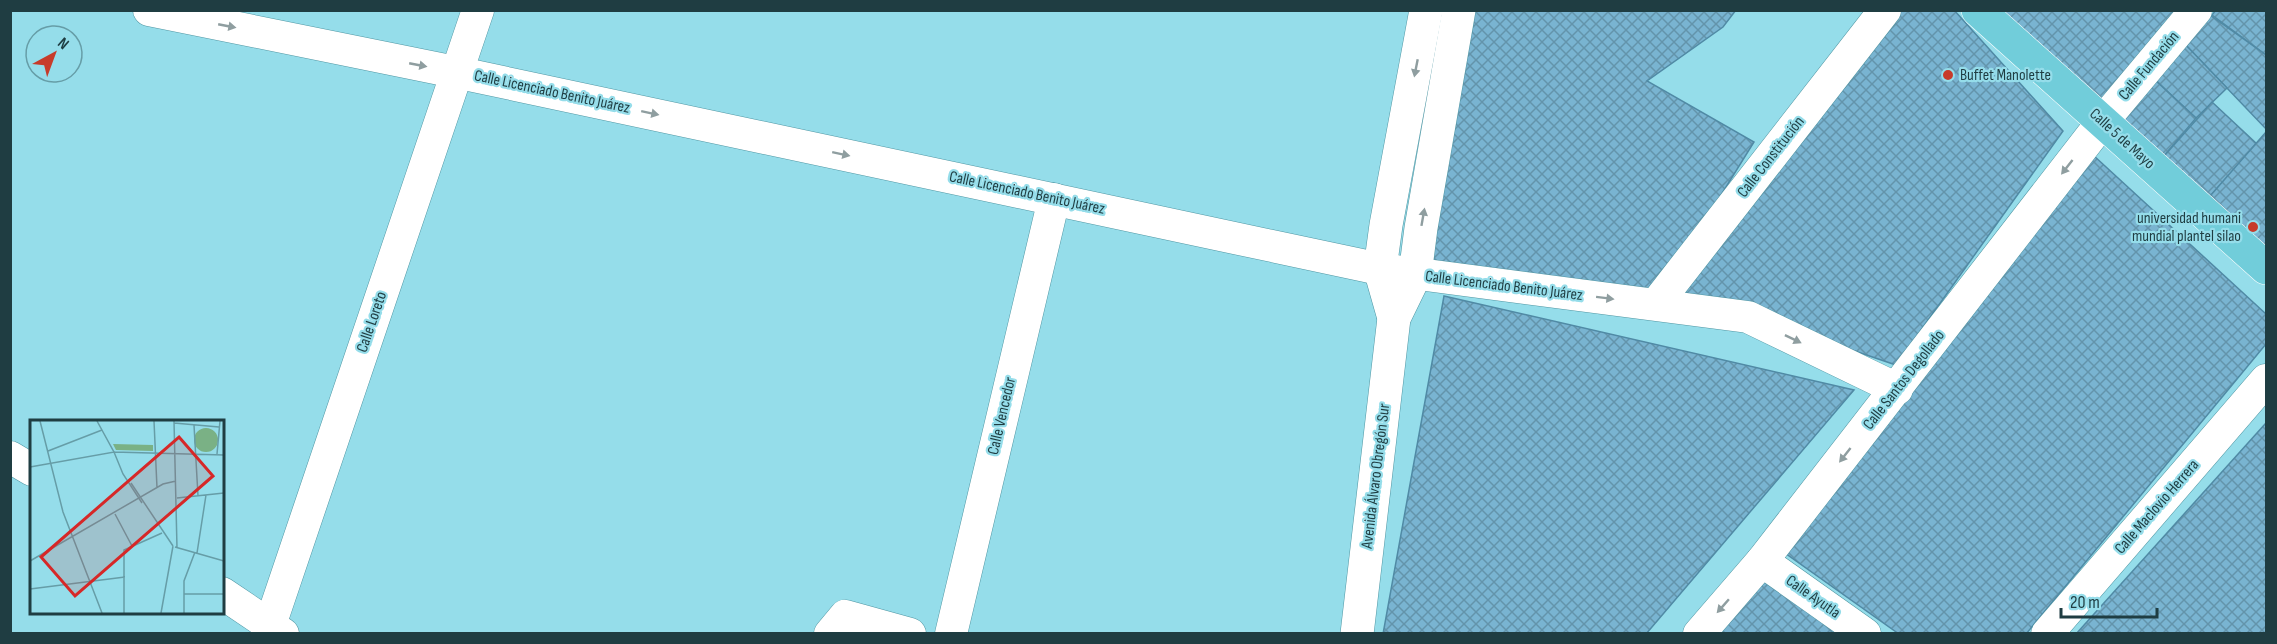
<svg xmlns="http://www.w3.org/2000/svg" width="2277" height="644" viewBox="0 0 2277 644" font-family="'Sofia Sans Condensed',sans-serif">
<defs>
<pattern id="building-cross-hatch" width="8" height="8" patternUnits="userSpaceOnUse" patternTransform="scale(1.5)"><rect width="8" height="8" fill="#79b4d1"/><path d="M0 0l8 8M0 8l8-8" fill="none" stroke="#6394ab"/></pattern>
</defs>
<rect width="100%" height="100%" fill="#95ddea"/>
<g fill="url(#building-cross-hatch)" stroke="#508aa5" stroke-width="1.5">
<polygon points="1468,10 1736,10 1723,27 1647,81 1754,142 1644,319 1427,261"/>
<polygon points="1899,10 1954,10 2063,131 1896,365 1682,292"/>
<polygon points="1978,10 2184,10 2103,121"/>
<polygon points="2216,10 2266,10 2266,55 2212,15"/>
<polygon points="2207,13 2266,55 2266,129 2182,41"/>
<polygon points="2182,41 2227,88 2196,118 2155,80"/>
<polygon points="2155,80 2196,118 2158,163 2116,123"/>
<polygon points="2212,102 2257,144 2204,203 2158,163"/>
<polygon points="2266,132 2266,260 2204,203"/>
<polygon points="2093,155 2266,314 2266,344 2026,634 1899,634 1785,553"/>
<polygon points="1444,296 1854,390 1646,634 1383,634"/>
<polygon points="2266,423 2266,634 2076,634"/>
<polygon points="1765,580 1842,634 1718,634"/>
</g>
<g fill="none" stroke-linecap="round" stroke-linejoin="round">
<defs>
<g id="minor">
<polyline points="149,10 455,72 1380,269 1748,317 1897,389"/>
<polyline points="1656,304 1885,10"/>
<polyline points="10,457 32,470"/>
<polyline points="1762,561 1865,634"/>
<polyline points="222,593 283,634"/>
<polyline points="267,634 478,10"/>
<polyline points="830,634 845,616 910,634"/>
<polyline points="951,634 1054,199"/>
<polyline points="1699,634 1762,561 2103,121 2196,10"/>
<polyline points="2047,634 2266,380"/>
</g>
<g id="tertiary">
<polyline points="1394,318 1380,269 1386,225 1426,10"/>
<polyline points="1357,634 1394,318 1415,275 1421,228 1459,10"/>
</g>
<polyline id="primary" points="1978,10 2266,268"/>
</defs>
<use href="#minor" stroke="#4f96a3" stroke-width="33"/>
<use href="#tertiary" stroke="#4f96a3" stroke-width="34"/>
<use href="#primary" stroke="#fff" stroke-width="34"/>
<use href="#minor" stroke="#fff" stroke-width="32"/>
<use href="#tertiary" stroke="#fff" stroke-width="33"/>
<use href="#primary" stroke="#71cdda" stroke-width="33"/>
</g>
<defs><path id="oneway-solid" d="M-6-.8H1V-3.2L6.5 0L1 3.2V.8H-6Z" transform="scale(1.5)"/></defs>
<g fill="#8f9ea0">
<use href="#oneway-solid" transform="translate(227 26) rotate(11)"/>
<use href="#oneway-solid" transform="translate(418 65) rotate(11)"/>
<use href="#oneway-solid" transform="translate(1416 68) rotate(101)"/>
<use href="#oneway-solid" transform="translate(650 113) rotate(12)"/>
<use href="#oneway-solid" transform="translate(841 154) rotate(12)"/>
<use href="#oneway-solid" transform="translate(2067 167) rotate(128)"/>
<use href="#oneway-solid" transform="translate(1423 217) rotate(-80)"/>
<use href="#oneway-solid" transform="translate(1605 298) rotate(7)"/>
<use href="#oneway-solid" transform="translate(1793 339) rotate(26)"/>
<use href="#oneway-solid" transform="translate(1845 455) rotate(128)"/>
<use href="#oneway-solid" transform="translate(1723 606) rotate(131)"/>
</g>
<g fill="#c73b2a" stroke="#95ddea" stroke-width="2">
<circle cx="1948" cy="75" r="6"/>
<circle cx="2253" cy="227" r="6"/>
</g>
<g text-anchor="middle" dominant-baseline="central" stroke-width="4.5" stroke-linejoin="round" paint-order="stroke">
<g font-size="16" fill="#1f3d42" stroke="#95ddea">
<text transform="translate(2149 66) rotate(-50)">Calle Fundación</text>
<text transform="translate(552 92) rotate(12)">Calle Licenciado Benito Juárez</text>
<text transform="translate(2122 139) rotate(42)">Calle 5 de Mayo</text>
<text transform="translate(1771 157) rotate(-52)">Calle Constitución</text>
<text transform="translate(1027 193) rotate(12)">Calle Licenciado Benito Juárez</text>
<text transform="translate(1504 286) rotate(7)">Calle Licenciado Benito Juárez</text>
<text transform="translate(372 322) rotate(-71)">Calle Loreto</text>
<text transform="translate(1904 380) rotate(-52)">Calle Santos Degollado</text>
<text transform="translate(1002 416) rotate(-77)">Calle Vencedor</text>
<text transform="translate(1376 476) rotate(-83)">Avenida Álvaro Obregón Sur</text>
<text transform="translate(2157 507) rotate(-49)">Calle Maclovio Herrera</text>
<text transform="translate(1813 597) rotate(35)">Calle Ayutla</text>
</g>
<g font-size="16" fill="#1f3d42" stroke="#95ddea" text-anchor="start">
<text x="1960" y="75">Buffet Manolette</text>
<text x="2241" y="218" text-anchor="end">universidad humani<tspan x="2241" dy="18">mundial plantel silao</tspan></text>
</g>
</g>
<g transform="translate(30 420)">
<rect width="194" height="194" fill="#95ddea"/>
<path d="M164 20a12 12 0 1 1 24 0a12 12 0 1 1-24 0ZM83,24L123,25V31L86,30Z" fill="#7ab185"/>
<path fill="none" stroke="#669da7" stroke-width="1.5" d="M10,1L33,92L72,193M67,1L84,32L194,35M124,1L127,68M144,1L147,128M144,3L189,7M164,5L168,76M18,31L72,10M187,34L190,1M0,47L84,32L93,54L112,83M101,63L143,126M147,78L194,73M85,94L102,126M145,127L194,141M167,133L176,75M0,141L133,64L146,61M0,169L95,157M154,174H194M94,193V130L132,113M131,193L143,126M154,193V161L165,132"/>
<path fill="#d62828" fill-opacity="0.15" stroke="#d62828" stroke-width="3" d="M149,17L183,56L45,176L11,137Z"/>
<rect width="194" height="194" fill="none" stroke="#1f3d42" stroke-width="3"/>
</g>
<rect width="2277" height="644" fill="none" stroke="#1f3d42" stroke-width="24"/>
<g transform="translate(54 54) rotate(41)"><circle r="28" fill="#95ddea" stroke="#669da7" stroke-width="1.5"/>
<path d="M0-4.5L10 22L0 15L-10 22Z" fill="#c73b2a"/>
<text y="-9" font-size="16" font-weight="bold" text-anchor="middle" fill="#1f3d42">N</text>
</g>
<path d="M2061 608v9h96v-9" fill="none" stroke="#1f3d42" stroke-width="3"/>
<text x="2070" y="608" font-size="18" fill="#1f3d42" stroke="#95ddea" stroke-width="4.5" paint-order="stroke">20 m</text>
</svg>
